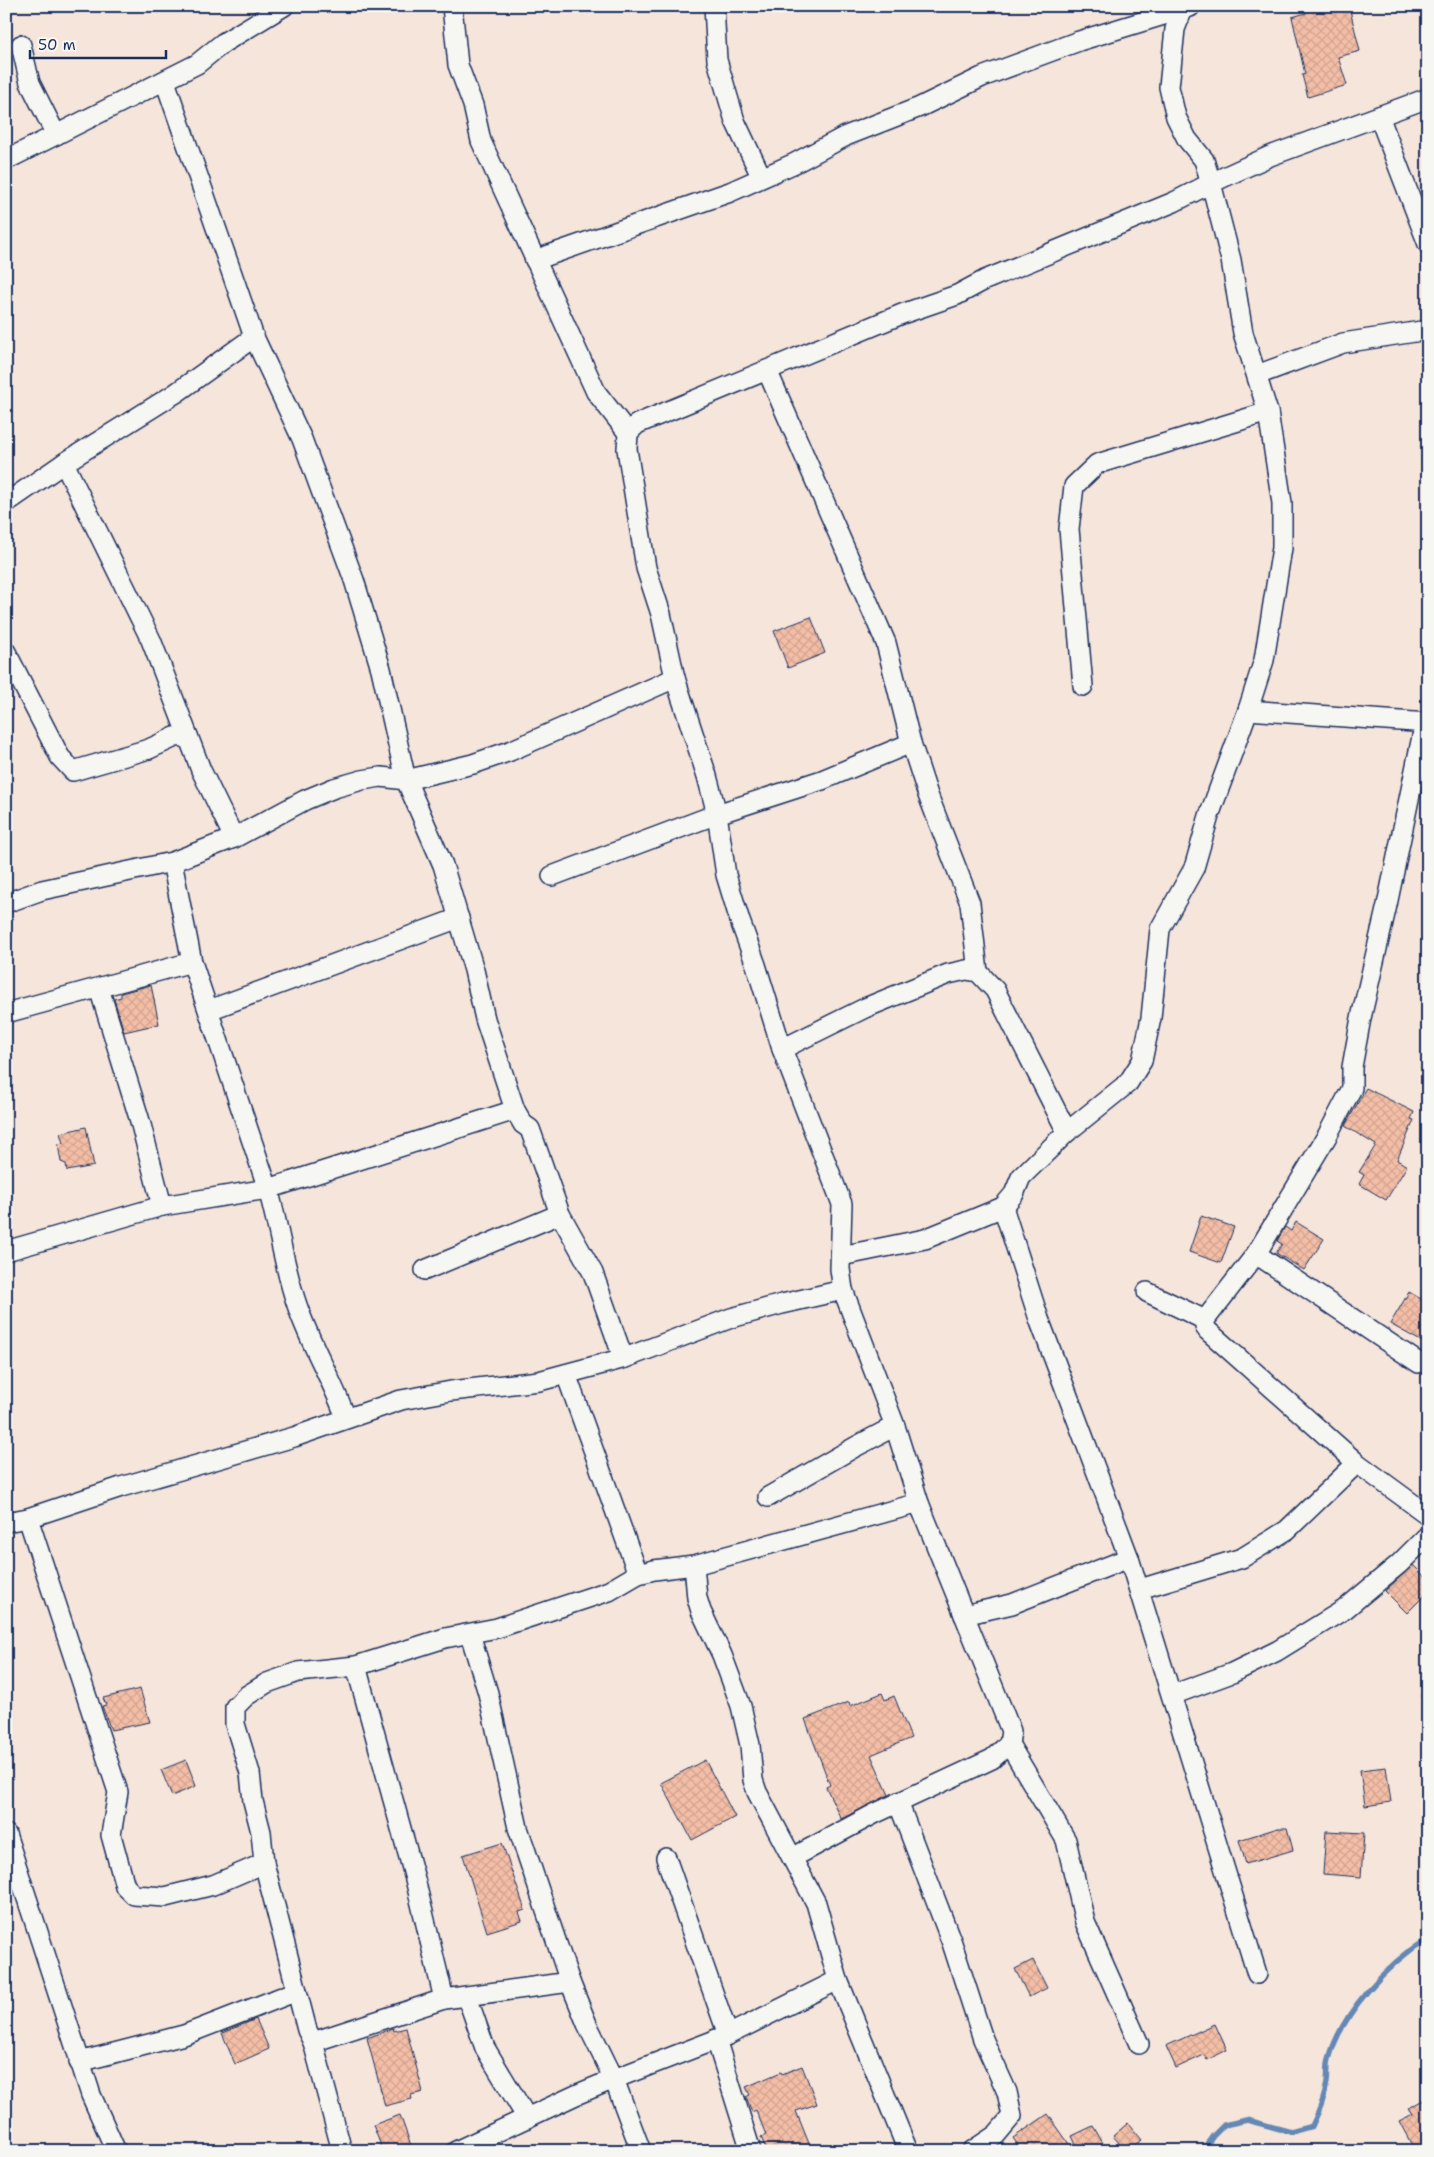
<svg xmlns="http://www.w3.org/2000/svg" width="1434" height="2157" viewBox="0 0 1434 2157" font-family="'Shantell Sans',sans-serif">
<defs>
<pattern id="building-cross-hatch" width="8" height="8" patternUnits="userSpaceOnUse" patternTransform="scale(1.25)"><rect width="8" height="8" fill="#f4bea6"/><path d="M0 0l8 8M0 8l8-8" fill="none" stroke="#d1a491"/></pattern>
</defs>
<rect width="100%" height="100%" fill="#f5e5db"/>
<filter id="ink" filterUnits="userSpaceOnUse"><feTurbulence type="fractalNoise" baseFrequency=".02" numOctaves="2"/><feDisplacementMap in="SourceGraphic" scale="10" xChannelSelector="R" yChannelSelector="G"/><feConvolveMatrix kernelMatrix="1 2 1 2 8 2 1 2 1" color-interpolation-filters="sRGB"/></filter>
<g filter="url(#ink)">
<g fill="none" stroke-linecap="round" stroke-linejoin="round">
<g stroke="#6488b5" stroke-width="5.5">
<polyline points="1428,1690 1423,1696 1428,1703"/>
<path d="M1202,2151L1213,2136L1224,2125L1247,2120L1291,2132L1312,2126C1319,2111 1325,2098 1327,2082C1328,2074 1327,2066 1329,2059C1342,2012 1387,1964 1428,1938"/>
</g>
</g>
<g fill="url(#building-cross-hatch)" stroke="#1b2f5e">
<polygon points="1305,6 1349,6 1360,51 1338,57 1347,85 1308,97 1302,75 1305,74 1292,17 1306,13"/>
<polygon points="811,617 825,653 788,668 774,631"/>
<polygon points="151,985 159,1024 124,1032 114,999 121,997 121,993"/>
<polygon points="1366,1088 1414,1112 1411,1119 1414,1120 1397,1160 1407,1166 1386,1200 1359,1184 1364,1175 1359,1172 1376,1145 1345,1126"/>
<polygon points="86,1127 94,1166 67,1171 66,1164 61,1162 58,1144 63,1143 60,1133"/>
<polygon points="1201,1216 1234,1227 1221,1263 1189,1252"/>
<polygon points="1296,1222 1324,1239 1304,1270 1276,1253 1282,1244 1277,1241 1285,1227 1291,1231"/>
<polygon points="1409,1292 1428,1303 1428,1345 1390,1324"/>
<polygon points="1413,1565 1428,1580 1428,1592 1407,1613 1385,1591"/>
<polygon points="140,1689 150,1722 111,1730 102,1706 106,1705 103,1698"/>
<polygon points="882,1693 885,1700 894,1696 911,1738 871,1755 889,1795 841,1819 826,1787 830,1785 805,1719 849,1702 850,1706"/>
<polygon points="186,1760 196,1786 172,1796 161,1770"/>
<polygon points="705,1760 735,1817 692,1840 661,1783"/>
<polygon points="1386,1767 1391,1802 1365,1806 1360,1770"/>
<polygon points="1278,1828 1287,1828 1293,1850 1246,1864 1239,1840"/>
<polygon points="1326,1831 1364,1833 1361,1877 1323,1874"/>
<polygon points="502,1843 525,1910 519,1912 522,1921 487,1932 463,1855"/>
<polygon points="1033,1960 1047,1988 1029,1997 1015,1969"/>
<polygon points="256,2019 269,2049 235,2064 222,2033"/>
<polygon points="1215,2024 1227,2050 1207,2060 1204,2055 1176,2068 1166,2046"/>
<polygon points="393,2028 394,2031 406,2028 423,2092 411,2095 412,2099 385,2106 367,2038"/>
<polygon points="802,2066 817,2104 796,2111 812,2151 767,2151 761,2137 766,2135 756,2110 752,2112 746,2097 750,2095 746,2087 781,2072 782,2074"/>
<polygon points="1428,2097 1428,2151 1415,2151 1399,2121 1413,2114 1409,2108"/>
<polygon points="1048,2114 1074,2151 1022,2151 1013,2138"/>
<polygon points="400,2115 413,2151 383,2151 373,2125"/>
<polygon points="1128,2123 1142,2140 1126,2151 1113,2136"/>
<polygon points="1093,2126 1103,2143 1089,2151 1079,2151 1072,2136"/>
</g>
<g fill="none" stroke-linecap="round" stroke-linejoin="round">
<defs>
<g id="minor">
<polyline points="452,6 458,65 473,105 481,141 596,392 628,433"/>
<polyline points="714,6 717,60 735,121 761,176"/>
<polyline points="21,45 30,83 56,135"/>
<polyline points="165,81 254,337 302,439 354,580 381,669 406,780 443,865 474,970 485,1019 515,1110 523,1124 530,1129 560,1214 593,1273 620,1349 625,1358 731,1318 782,1304 843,1290"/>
<polyline points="1379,116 1428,244"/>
<polyline points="6,160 197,64 223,43 284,6"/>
<polyline points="535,260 730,192 795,163 846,136 920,107 982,77 1079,41 1190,7"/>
<polyline points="767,370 886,643 911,743"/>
<polyline points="1257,375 1343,343 1428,330"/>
<polyline points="64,463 151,640 188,736"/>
<polyline points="6,503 64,463 176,393 254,337"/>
<polyline points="6,652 60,757 73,771 149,749 175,737 188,736 201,770 234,838"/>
<polyline points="675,678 707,776 717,814 726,875 740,921 756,965 782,1049 842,1204 840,1269 843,1290 895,1426 919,1503 1011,1731 1009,1744 992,1759 874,1814 792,1858 816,1903 838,1980 908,2151"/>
<polyline points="1083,686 1069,529 1074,486 1097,464 1268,412"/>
<polyline points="1248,710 1428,723"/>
<polyline points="1425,722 1387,905 1361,1018 1352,1067 1352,1088 1327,1136 1256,1254 1205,1320 1205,1327 1208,1331 1357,1463 1428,1515"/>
<polyline points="552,876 717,814 822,780 911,743 928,795 970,903 978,972"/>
<polyline points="6,903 42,890 172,862 234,838 305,800 334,788 362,780 381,777 406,780 473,764 510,751 675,678 661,614 646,568 627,449 628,433 637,424 902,314 957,295 985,280 1174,202 1211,183 1270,156 1428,98"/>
<polyline points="99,988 140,1121 162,1206"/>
<polyline points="209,1010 459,918"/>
<polyline points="6,1013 192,962"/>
<polyline points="782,1049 865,1008 948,974 966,970 978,972 995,990 1067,1132"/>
<polyline points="6,1251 162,1206 268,1189 192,962 172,862"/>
<polyline points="1256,1254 1419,1363 1428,1362"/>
<polyline points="841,1256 925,1239 1003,1207 1014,1194 1021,1177 1067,1132 1128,1083 1142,1061 1151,1018 1160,929 1194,868 1209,816 1248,710 1264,660 1282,548 1282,503 1268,412 1243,333 1231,260 1211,183 1204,160 1187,139 1176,117 1169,87 1175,29 1183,9"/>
<polyline points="425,1270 560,1214"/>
<polyline points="1147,1292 1205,1320"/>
<polyline points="566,1374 638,1574"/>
<path d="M346,1418C332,1379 310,1344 297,1305C284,1268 279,1227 268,1189L515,1110"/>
<polyline points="768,1497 855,1447 895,1426"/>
<polyline points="28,1518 118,1792 111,1835 125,1886 134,1895 165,1897 213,1885 264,1863"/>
<polyline points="6,1522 28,1518 121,1487 294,1437 401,1400 451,1391 539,1381 625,1358"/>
<polyline points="1129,1558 1257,1974"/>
<polyline points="694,1565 697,1598 701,1611 722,1655 741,1706 750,1745 753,1780 757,1792 792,1858"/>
<polyline points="1140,1589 1242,1558 1287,1530 1357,1463"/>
<polyline points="964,1615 1012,1604 1129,1558 1039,1319 1003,1207"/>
<polyline points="470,1634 488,1693 518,1828 570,1982 587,2024 614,2079 728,2035 838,1980"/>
<polyline points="356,1666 415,1879 444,1999"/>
<polyline points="1172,1695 1232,1673 1277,1651 1345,1609 1399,1564 1428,1535"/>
<polyline points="1009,1744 1066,1840 1085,1922 1139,2044"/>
<polyline points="898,1802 952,1943 983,2039 1007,2092 1012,2116 996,2135 972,2151"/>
<polyline points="6,1834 91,2095 116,2151"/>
<polyline points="666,1858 728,2035"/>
<polyline points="570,1982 444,1999 313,2042 307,2030 264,1863 261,1832 253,1801 250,1773 235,1724 235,1707 246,1696 267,1683 298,1672 356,1666 445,1638 497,1628 609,1591 638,1574 654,1570 694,1565 919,1503"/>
<polyline points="467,1997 485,2048 527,2118"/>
<polyline points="716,2039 751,2151"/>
<polyline points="313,2042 342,2151"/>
<polyline points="79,2062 184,2035 297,1991"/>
<polyline points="456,2151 578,2094 614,2079 641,2151"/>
</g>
</defs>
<use href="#minor" stroke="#1b2f5e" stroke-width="22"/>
<use href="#minor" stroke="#f6f6f2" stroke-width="19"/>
</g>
</g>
<rect width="1434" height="2157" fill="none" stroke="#f6f6f2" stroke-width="25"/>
<rect x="12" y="12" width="1409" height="2132" fill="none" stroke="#1b2f5e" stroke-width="2" filter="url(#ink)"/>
<path d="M30 50v8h136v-8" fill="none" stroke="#1b2f5e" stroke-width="2.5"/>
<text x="38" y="50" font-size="15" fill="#1b2f5e" stroke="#f6f6f2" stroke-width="4" paint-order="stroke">50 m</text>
</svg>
